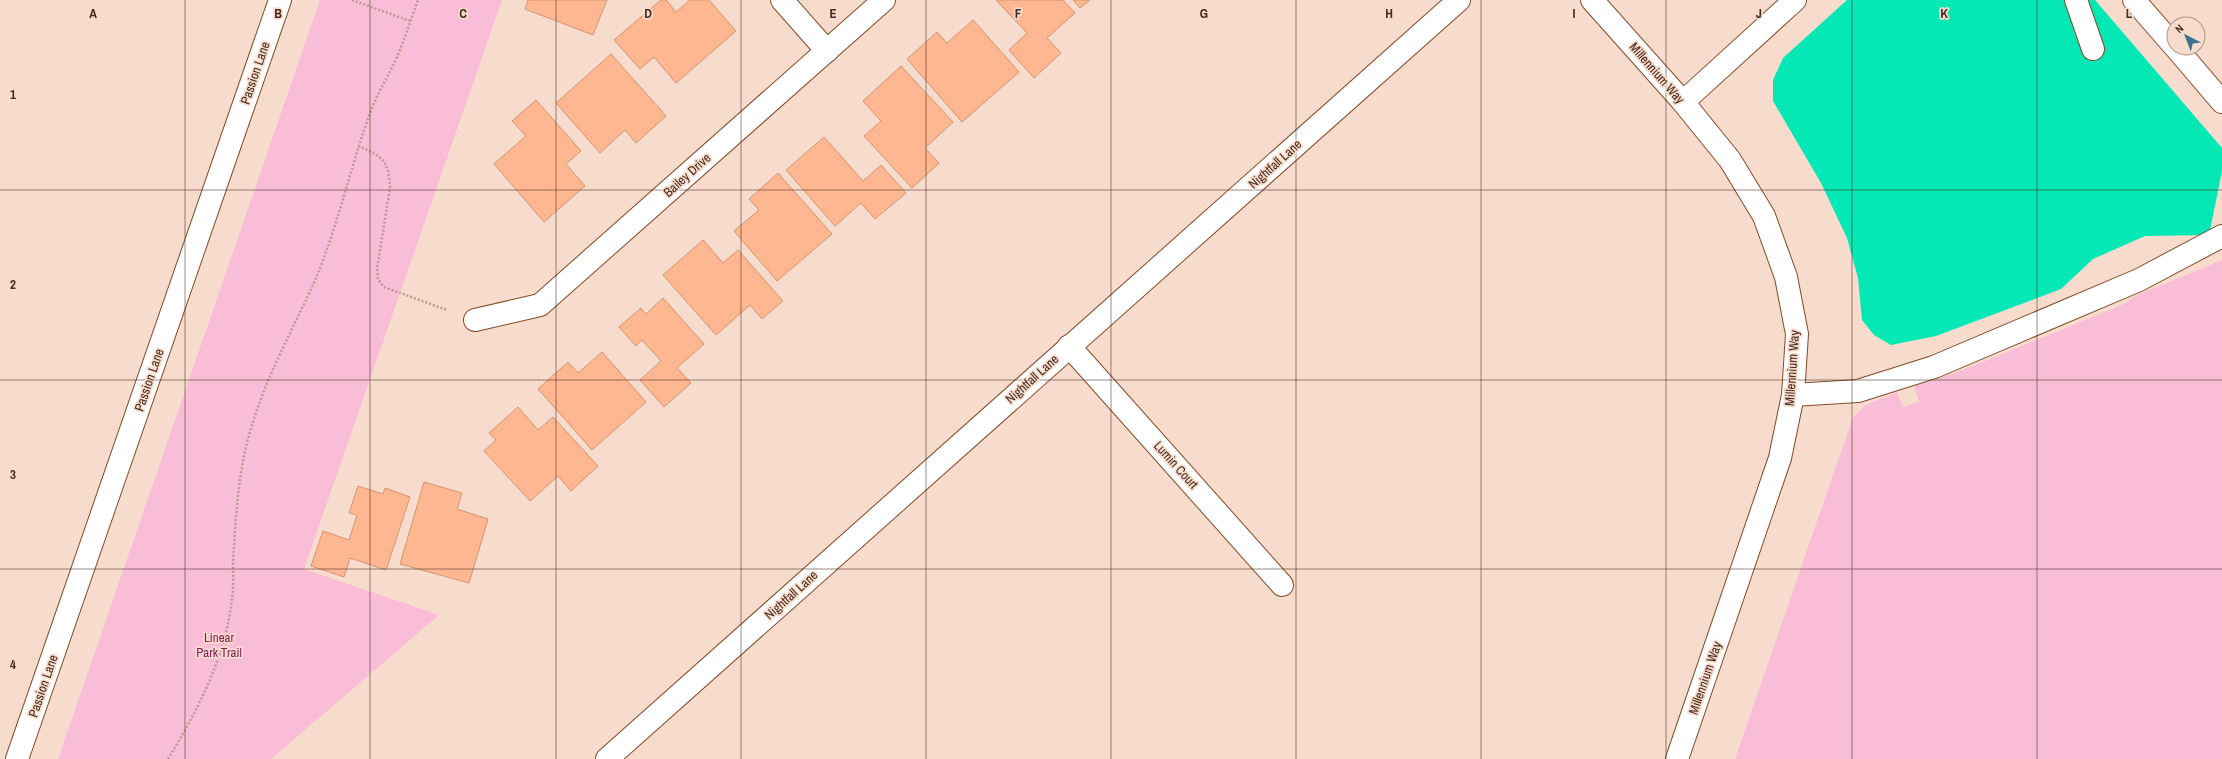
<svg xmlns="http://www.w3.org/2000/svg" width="2222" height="759" viewBox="0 0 2222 759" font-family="'Archivo Narrow',sans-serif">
<rect width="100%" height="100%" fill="#f7dccd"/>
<g fill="#f9bdd8">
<polygon points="320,0 502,0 304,569 439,615 271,759 58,759"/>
<polygon points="2222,260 2222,759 1735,759 1853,417 1866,405 1897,392 1903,407 1919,402 1914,386 1963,370 2124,304 2135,296"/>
</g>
<polygon fill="#04e8b5" points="1847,0 2095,0 2222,148 2222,171 2209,235 2145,236 2093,259 2061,289 1936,336 1891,345 1874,335 1862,320 1858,278 1847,238 1821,183 1773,101 1773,80 1783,58"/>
<g fill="#feb790" stroke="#d39470">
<polygon points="528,0 607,0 593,35 525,9"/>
<polygon points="661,0 666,0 676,12 690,0 709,0 736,31 676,83 654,57 640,69 614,40"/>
<polygon points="996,0 1063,0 1075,13 1047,38 1061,53 1034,78 1009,50 1027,33"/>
<polygon points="1073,0 1090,0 1080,8"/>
<polygon points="973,20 1019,72 962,122 907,59 937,32 947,43"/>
<polygon points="611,54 666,116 636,143 625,130 600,153 556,103"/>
<polygon points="901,66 953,122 925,148 939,163 912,188 864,136 881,121 863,101"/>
<polygon points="536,100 581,151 566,164 585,186 544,222 494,164 526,136 512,121"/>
<polygon points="824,137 863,181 881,165 906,193 875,219 861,203 835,226 786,170"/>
<polygon points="778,173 832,234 777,281 734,231 759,210 749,199"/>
<polygon points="703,240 723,263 738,250 783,301 762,319 750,305 716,335 663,275"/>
<polygon points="663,298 704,344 677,368 691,383 664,407 640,380 661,361 642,340 636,346 619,327 641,308 646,314"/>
<polygon points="602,352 646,402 592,450 538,389 568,362 578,373"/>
<polygon points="518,407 538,430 553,417 598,466 571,491 558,476 530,501 484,451 496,440 489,433"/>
<polygon points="424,482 462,493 457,509 488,519 469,583 400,564"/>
<polygon points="358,486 383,494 385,488 410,497 386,570 350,558 344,577 311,566 323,531 349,540 357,515 349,513"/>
</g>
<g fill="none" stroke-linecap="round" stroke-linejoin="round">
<defs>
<g id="minor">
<polyline points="782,0 827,51"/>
<polyline points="1592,0 1683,102 1730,160 1764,216 1786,277 1797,334 1793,395 1780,458 1677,759"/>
<polyline points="2076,0 2093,49"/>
<polyline points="2134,0 2174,46"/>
<polyline points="2176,48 2222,102"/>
<polyline points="1683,102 1795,0"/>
<polyline points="475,320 540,305 884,0"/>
<polyline points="1069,346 1282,585"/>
<polyline points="1793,395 1858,391 1934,367 2139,280 2222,236"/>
<polyline points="17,759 280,0"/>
<polyline points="607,759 1459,0"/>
</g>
</defs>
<use href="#minor" stroke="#834a28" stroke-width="24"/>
<g stroke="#b89d8f" stroke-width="2.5" stroke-dasharray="2 2" stroke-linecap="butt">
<polyline points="352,0 410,21"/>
<path d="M358,146C382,156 389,160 390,188L377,269L378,279L384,287L447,310"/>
<path d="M168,759C198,710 226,656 232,598C234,586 233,574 233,562C236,515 238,467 253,422C268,373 292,331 313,285C337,230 349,172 369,116C376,95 388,77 397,57C405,38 411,19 418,0"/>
</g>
<use href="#minor" stroke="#fff" stroke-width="22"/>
</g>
<path fill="none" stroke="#462c1e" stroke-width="1" stroke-opacity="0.55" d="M185,0V759M370,0V759M556,0V759M741,0V759M926,0V759M1111,0V759M1296,0V759M1481,0V759M1666,0V759M1852,0V759M2037,0V759M0,190H2222M0,380H2222M0,569H2222"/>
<g text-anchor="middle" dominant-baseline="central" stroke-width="3.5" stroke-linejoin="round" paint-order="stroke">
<g font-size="13" fill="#462c1e" stroke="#f7dccd">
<text transform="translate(255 73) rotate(-71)">Passion Lane</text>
<text transform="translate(1657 73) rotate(49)">Millennium Way</text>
<text transform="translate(1275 164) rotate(-42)">Nightfall Lane</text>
<text transform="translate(687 175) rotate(-42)">Bailey Drive</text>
<text transform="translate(1792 368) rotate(-86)">Millennium Way</text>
<text transform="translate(1032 379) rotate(-42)">Nightfall Lane</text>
<text transform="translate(149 380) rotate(-71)">Passion Lane</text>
<text transform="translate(1176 465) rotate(48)">Lumin Court</text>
<text transform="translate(791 595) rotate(-42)">Nightfall Lane</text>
<text transform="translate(1705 678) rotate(-71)">Millennium Way</text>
<text transform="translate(43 686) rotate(-71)">Passion Lane</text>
</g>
<g font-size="13" fill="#881b5b" stroke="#f7dccd">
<text x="219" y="637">Linear<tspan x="219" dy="15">Park Trail</tspan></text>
</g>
</g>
<g font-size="13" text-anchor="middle" font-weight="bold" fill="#462c1e" stroke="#f7dccd" stroke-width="3.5" stroke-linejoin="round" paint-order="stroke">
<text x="93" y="18">A</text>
<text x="278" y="18">B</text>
<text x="463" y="18">C</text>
<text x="648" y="18">D</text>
<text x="833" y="18">E</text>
<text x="1018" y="18">F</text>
<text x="1204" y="18">G</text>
<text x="1389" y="18">H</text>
<text x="1574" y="18">I</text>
<text x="1759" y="18">J</text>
<text x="1944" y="18">K</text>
<text x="2129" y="18">L</text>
<text x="13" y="99">1</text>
<text x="13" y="289">2</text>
<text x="13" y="479">3</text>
<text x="13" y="669">4</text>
</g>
<g transform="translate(2186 36) rotate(318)"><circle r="19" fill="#f7dccd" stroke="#b09687"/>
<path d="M0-3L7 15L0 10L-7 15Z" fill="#3a738d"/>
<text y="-6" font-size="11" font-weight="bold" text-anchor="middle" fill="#462c1e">N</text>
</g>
</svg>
